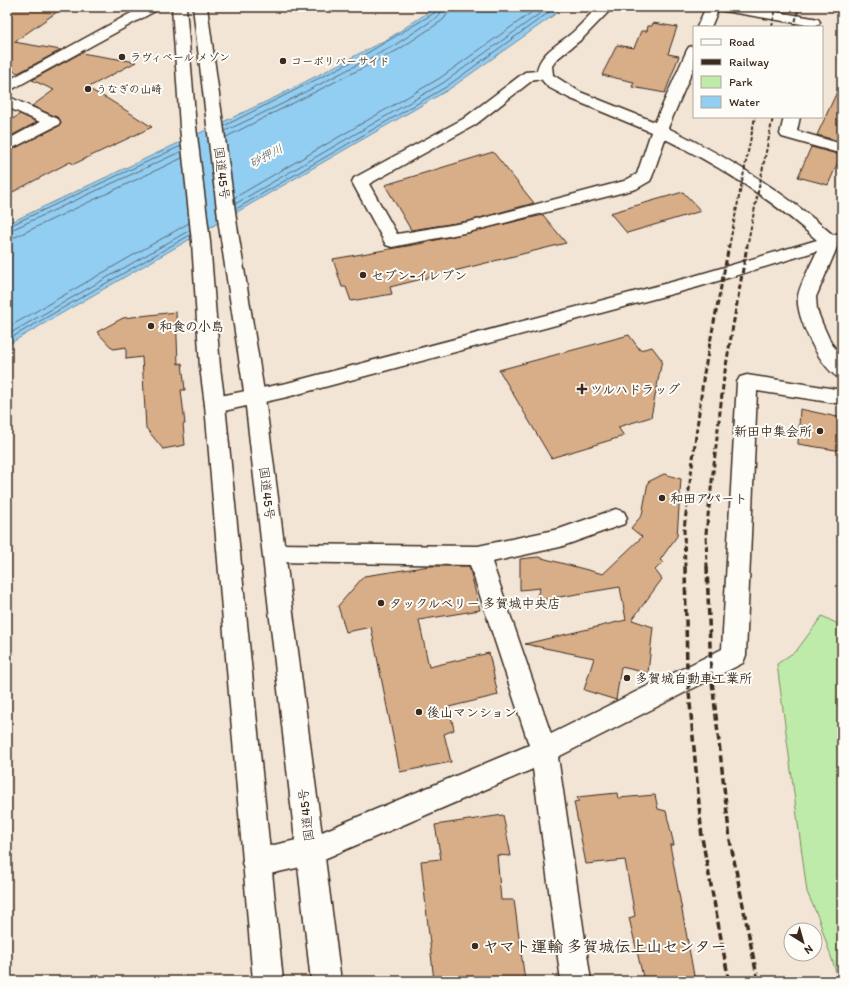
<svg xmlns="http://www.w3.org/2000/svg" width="849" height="988" font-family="Itim,'Klee One',sans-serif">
<rect width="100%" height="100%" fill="#f2e5d6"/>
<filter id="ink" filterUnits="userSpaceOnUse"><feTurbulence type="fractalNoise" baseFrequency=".025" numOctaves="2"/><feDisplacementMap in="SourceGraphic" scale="8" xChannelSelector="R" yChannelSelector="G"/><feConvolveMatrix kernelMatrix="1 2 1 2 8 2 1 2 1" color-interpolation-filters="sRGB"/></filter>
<g filter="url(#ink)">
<path fill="#beeba9" stroke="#7c8a64" d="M822,616L836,623L842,633V981H839L818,917L807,892L777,664L797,650Z"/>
<path fill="#92cdf2" stroke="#6f8c9d" d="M436,7H561L554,15L448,90L7,345V224L278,96L391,37Z"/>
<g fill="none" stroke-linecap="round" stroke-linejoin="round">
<g stroke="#5e6b73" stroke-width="1">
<path d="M224,126L359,58L436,12L438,7"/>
<path d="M225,131L282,104L395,45L439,16L443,7"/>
<path d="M226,137L398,50L443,20L448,13L449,7"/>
<path d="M234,198L440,78L539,7"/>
<path d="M235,204L443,83L549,7"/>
<path d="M236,209L446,87L556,7"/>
<path d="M7,227L181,146"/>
<path d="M7,232L182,151"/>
<path d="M7,238L15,237L182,158"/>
<path d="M7,328L189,223"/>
<path d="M7,335L190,230"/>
<path d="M7,340L190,235"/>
</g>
</g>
<g fill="#d8ae89" stroke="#3b2a1e">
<path d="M7,7H64L14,42L61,50L18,73L7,68Z"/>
<path d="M653,23L677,27L668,54L679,56L665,93L632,87L634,82L602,75L617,45L634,48L641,31H647L648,26H652Z"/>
<path d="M81,53L136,62L87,88L108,99L152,127L74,164L70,162L7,195V152L59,126L61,123L59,118L32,106L54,90L32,80Z"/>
<path d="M842,81V142L817,135Z"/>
<path d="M20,114L37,122L7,138V123Z"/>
<path d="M811,147L841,155L828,185L798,177Z"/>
<path d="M493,152L534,203L469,221L411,230L385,185Z"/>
<path d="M683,192L701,211L627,233L610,213Z"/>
<path d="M543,215L566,243L390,287L392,294L351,301L346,287H342L333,259L419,244Z"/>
<path d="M176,312L178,364L182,363L185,390H181L185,424H183L185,445L163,449L146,428L142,357L126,359V347L113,349L97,332L123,318Z"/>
<path d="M629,335L640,350L652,347L662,360L651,417L618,427L624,436L551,458L499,370Z"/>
<path d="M800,409L842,418V451L798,444Z"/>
<path d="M664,474L681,479L677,536L660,560L663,562L655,570L662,579L632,620L653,627L648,673L621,667L616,700L584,690L594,658L525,644L626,620L620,587L535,601L540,588L520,590V559L538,557L603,574L642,537L631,528L642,515L648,482Z"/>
<path d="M430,566H469L480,610L419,620L429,667L489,653L498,695L449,707L454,730L444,734L451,762L400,772L371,627L346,632L338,606L364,576Z"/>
<path d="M617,793L618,798L655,795L658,809L666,811L674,845H670L695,981H644L629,918L635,916L625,860L586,864L574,802L579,801L577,797Z"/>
<path d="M503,815L511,856L497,855L501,900H514L525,981H434L421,861L441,859L435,825Z"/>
</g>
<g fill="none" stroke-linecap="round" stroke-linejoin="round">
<defs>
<g id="minor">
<path d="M142,7H159L157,10L7,92V81Z"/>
<path d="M598,7H613L583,38L557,59L552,66L553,75L580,92L655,122L687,50L689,47L694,46V67L668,128C728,157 783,191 833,235L842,232V244L838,245L816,297L817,310L822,323L831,343L842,357V379C823,374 795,317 798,297C799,286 812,263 817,251L698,287L287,397L215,413L208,410L205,405L208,400L215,397L287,383L687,278L817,240C771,199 720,166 665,139L652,177L650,181L636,189L469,232L392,247L386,245L352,182L354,178L463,119L525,72L537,71C540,52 561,43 573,32C582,24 589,15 598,7ZM534,79H541L548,87L569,98L651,132L637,174L624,181L469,222L397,234L369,184L475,125Z"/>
<path d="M706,7H746L813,18L818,19L820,22L818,25L813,26L718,10L711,27H697Z"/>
<path d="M7,96L58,119L60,122L58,125L7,151V140L40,122L7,107Z"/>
<path d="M784,117H800L797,131L842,144V154L782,137L780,134Z"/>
<path d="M747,375L842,390V404L757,391L746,655L743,663L558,757L591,981H561L533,769L310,865L256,877L246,873L242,863L246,853L256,849L310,837L529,745L470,565L275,562L267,560L264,553L267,546L275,544L478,546L559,529L616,509L624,512L627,518L624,524L560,547L492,562L551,734L722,649L737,382L740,377Z"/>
</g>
<g id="highway">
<path d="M172,7H186L196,127L210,242L220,367L225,405L283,981H253L205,405L200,367L192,242L180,127Z"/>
<path d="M193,7H207L237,226L265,398L341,981H311L245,398L219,226Z"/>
</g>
</defs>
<use href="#minor" stroke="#3b2a1e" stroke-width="3"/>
<use href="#highway" stroke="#3b2a1e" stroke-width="3"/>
<use href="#minor" fill="#fdfcf7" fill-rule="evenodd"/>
<use href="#highway" fill="#fdfcf7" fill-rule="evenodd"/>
<g stroke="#3b2a1e" stroke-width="2" stroke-dasharray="4 2" stroke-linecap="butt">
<path d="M772,27L776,7"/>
<path d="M794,27L799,7"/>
<path d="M729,247L755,117"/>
<path d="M747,247L773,117"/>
</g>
<g stroke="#3b2a1e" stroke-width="3" stroke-dasharray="5.5 3" stroke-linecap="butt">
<path d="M685,568L684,529L704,373L729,246"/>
<path d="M707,568L706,533L724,377L747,246"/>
</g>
<g stroke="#3b2a1e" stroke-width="3.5" stroke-dasharray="7 3.5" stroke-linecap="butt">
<path d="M685,567L687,669L702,838L729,981"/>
<path d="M707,567L711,672L730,840L758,981"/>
</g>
</g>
</g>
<g fill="#3b2a1e" stroke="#fdfcf7" stroke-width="1.5">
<circle cx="122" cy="57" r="4"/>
<circle cx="283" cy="61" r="4"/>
<circle cx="88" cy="89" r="4"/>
<circle cx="363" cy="275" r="4"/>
<circle cx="151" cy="326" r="4"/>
<path d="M580 383h4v4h4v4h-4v4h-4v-4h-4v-4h4z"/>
<circle cx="820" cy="431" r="4"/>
<circle cx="662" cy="498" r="4"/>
<circle cx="381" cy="603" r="4"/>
<circle cx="627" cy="678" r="4"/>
<circle cx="419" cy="712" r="4"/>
<circle cx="475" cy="946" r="4"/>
</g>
<g text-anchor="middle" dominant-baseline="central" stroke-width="4" stroke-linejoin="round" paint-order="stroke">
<g font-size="11" font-weight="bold" fill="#3b2a1e" stroke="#fdfcf7" text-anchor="start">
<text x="130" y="57">ラヴィベール メゾン</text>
<text x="291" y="61">コーポリバーサイド</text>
<text x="96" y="89">うなぎの山崎</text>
</g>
<g font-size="12" font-style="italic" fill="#555b5e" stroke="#fdfcf7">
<text transform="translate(266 156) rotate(-28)">砂押川</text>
</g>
<g font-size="13" fill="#3b2a1e" stroke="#fdfcf7">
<text transform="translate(222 173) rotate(83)">国道45号</text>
<text transform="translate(267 493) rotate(83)">国道45号</text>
<text transform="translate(306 815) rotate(-97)">国道45号</text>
</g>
<g font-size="13" font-weight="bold" fill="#3b2a1e" stroke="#fdfcf7" text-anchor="start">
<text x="371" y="275">セブン-イレブン</text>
<text x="159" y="326">和食の小島</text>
<text x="590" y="389">ツルハドラッグ</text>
<text x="812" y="431" text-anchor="end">新田中集会所</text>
<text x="670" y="498">和田アパート</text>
<text x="389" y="603">タックルベリー 多賀城中央店</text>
<text x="635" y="678">多賀城自動車工業所</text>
<text x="427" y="712">後山マンション</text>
</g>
<g font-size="16" font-weight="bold" fill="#3b2a1e" stroke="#fdfcf7" text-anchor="start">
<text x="483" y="946">ヤマト運輸 多賀城伝上山センター</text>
</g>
</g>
<rect width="849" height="988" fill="none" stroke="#fdfcf7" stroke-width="24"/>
<rect x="12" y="12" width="825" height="964" fill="none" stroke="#3b2a1e" stroke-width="1.5" filter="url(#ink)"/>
<rect x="693" y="26" width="130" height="92" fill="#fdfcf7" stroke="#afa8a0"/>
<rect x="701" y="39" width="20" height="6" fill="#fdfcf7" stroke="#afa8a0"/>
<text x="729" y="46" font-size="12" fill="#3b2a1e">Road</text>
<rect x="701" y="59" width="20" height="6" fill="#3b2a1e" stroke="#afa8a0"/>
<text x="729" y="66" font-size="12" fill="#3b2a1e">Railway</text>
<rect x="701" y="76" width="20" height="12" fill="#beeba9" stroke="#afa8a0"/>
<text x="729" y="86" font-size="12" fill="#3b2a1e">Park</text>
<rect x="701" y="96" width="20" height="12" fill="#92cdf2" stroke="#afa8a0"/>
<text x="729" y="106" font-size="12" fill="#3b2a1e">Water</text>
<g transform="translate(803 942) rotate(143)"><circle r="19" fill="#fdfcf7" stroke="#afa8a0"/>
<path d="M0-3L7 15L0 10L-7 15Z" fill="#3b2a1e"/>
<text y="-6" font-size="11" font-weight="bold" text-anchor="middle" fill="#3b2a1e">N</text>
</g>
</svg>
